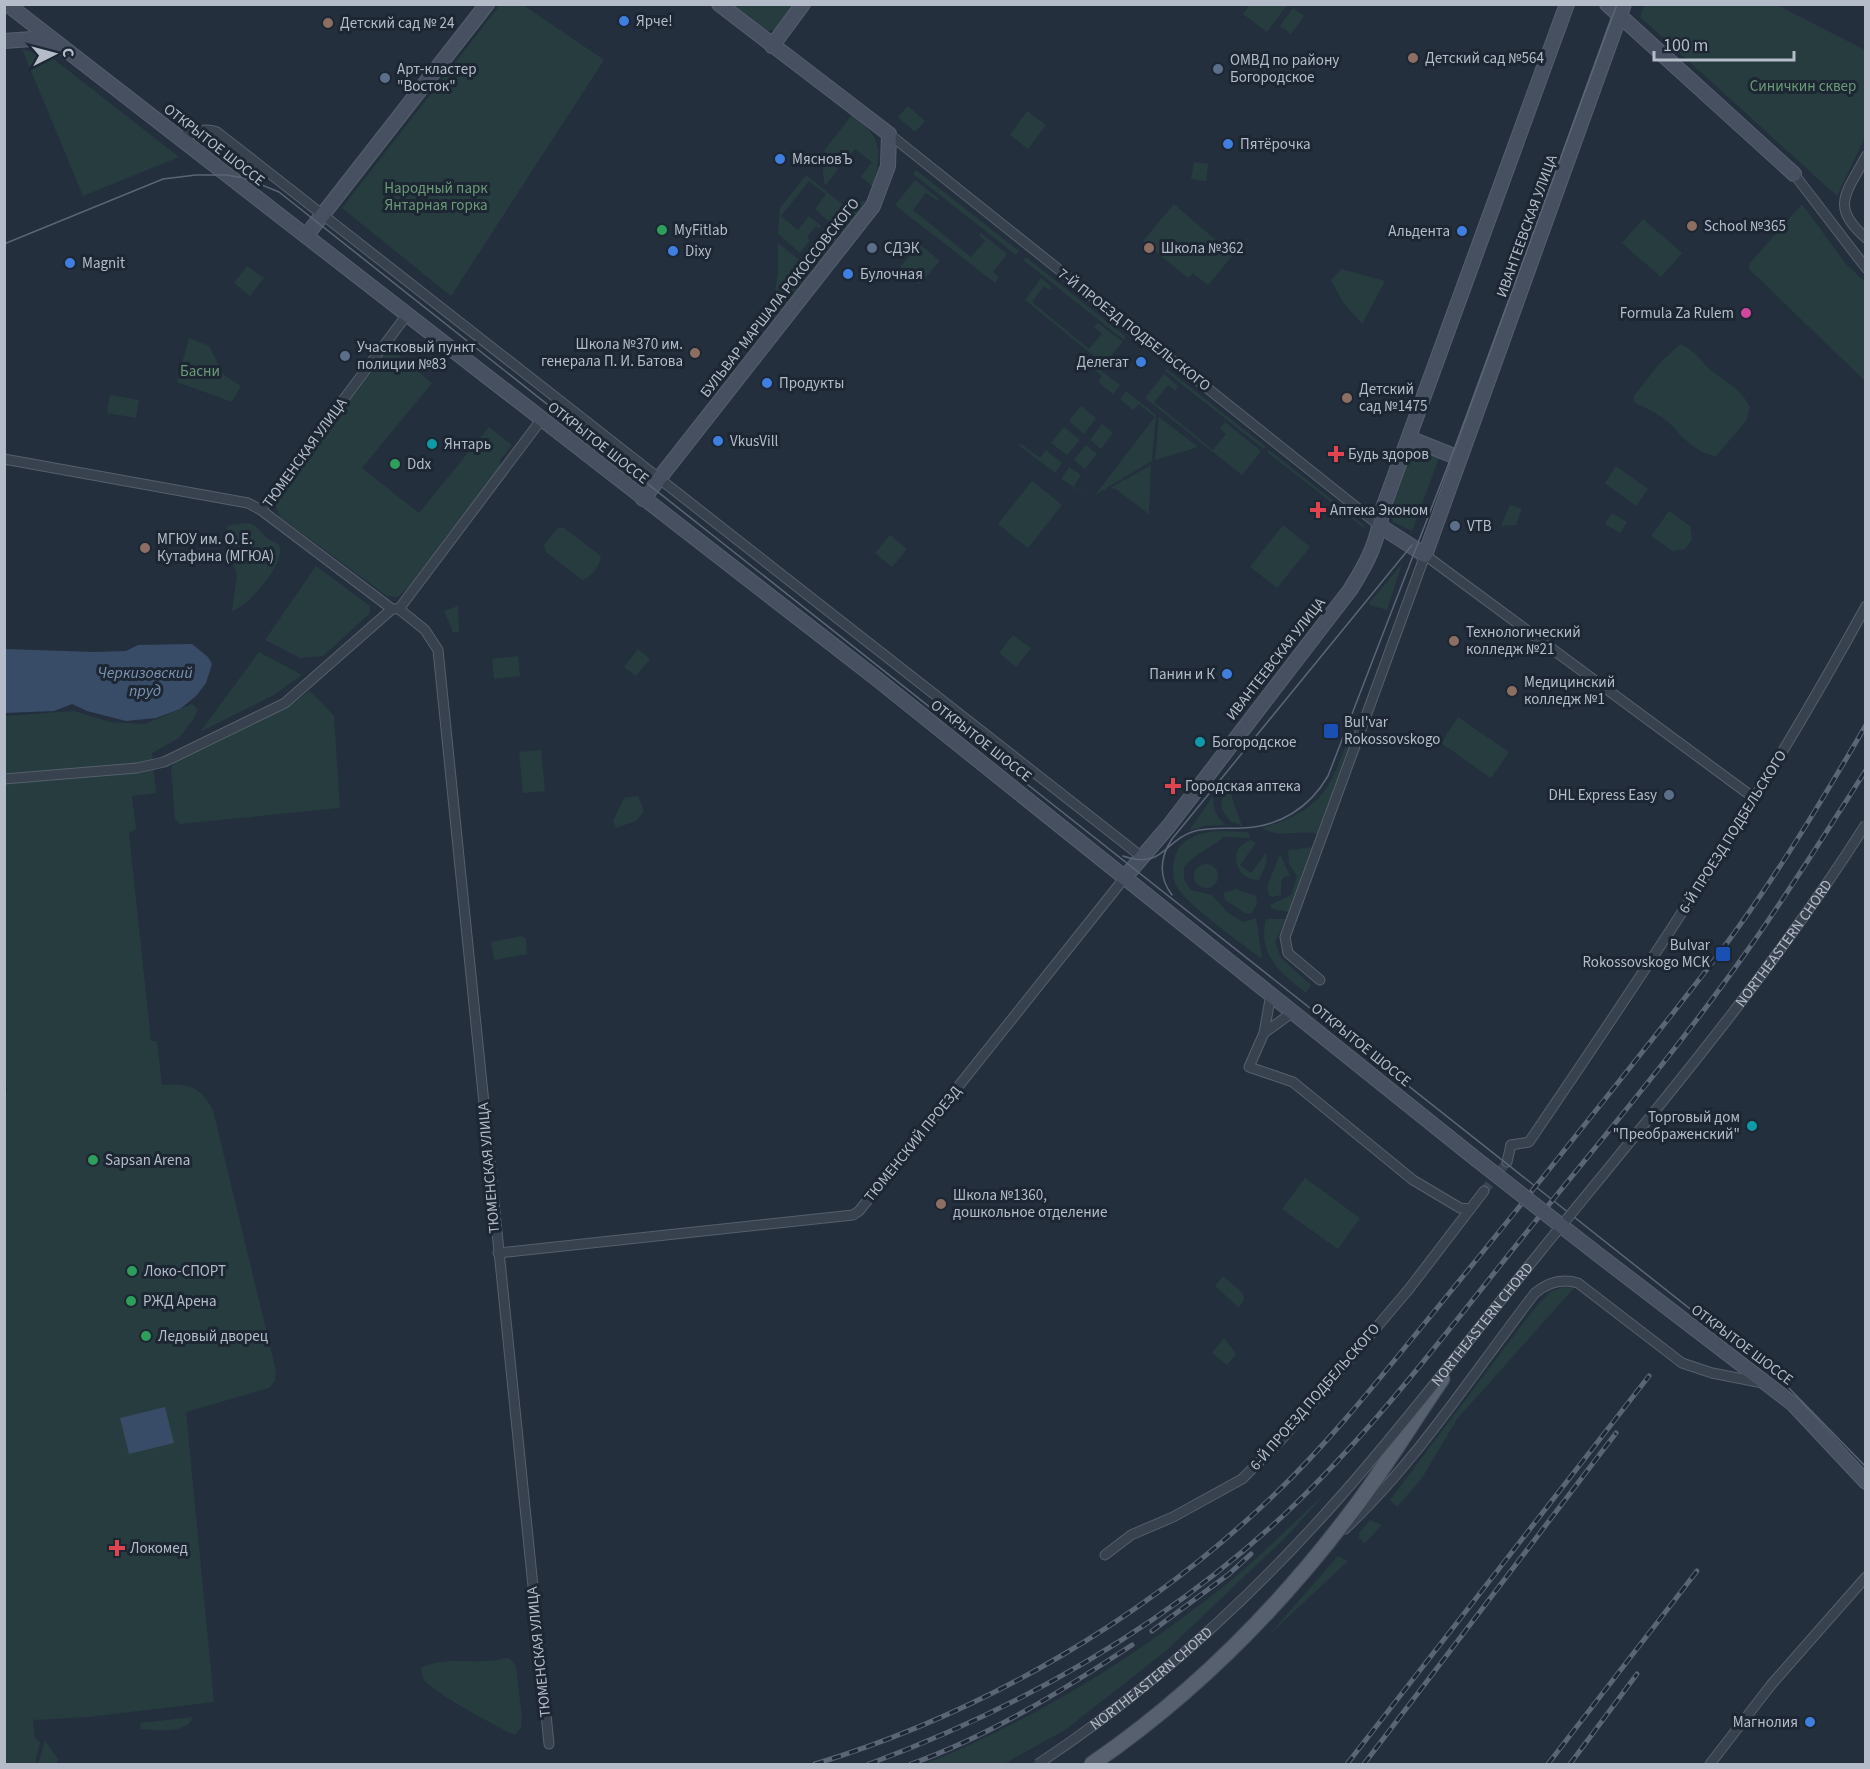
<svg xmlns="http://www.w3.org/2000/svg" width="1870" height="1769" font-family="'Source Sans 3',sans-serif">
<rect width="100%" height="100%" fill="#242f3e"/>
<g fill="#263c3f">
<path d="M1645,4L1777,5L1865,50V137L1837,196L1640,17Z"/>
<path d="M500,5H523L604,60L451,296L342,208Z"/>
<path d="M732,5H794L776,29L764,32Z"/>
<path d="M1250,5V4L1287,5L1267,32L1243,14Z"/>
<path d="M1293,8L1304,16L1291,34L1280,26Z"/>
<path d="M22,49L51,57L179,157L83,196Z"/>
<path d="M908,106L925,121L915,132L898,117Z"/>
<path d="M1027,111L1046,125L1028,149L1010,135Z"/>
<path d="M852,115C883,138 882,151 873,187L861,177L872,162L855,149L841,165L824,151Z"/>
<path d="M822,155L838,169L826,185L824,183Z"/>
<path d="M1194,162L1208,164L1206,181L1191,179Z"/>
<path d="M916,170L1019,251L1016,255L913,174Z"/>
<path d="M806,175L842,204L869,200L843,234L815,209L826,194L809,181L781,216L798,230L809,216L821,226L819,229L816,226L807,237L810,240L800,253L778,234L780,208Z"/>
<path d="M915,180L939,199L938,201L926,193L913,210L971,257L985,241L979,235L981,233L1007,254L993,272L999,277L995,283L895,205Z"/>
<path d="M1174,204L1233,255L1208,285L1193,273L1188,278L1143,241Z"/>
<path d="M1802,204L1846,264L1865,282V381L1749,269L1750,263Z"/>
<path d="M1643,219L1682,253L1661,277L1622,243Z"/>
<path d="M826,229L838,239L817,266L803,256L813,243L817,245Z"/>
<path d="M778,243L813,271L773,323L771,318L778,272Z"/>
<path d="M919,244L940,261L920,284L900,267Z"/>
<path d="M1026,257L1126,337L1124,340L1023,260Z"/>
<path d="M247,266L264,278L250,296L234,283Z"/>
<path d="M1341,269L1385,281L1362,324L1343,302L1331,280Z"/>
<path d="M1041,278L1052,287L1050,290L1044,286L1032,302L1089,349L1102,334L1094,327L1098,323L1123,342L1104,364L1025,300Z"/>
<path d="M189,338L209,346L223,374L241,386L232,402L177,382Z"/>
<path d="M1680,344C1695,350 1701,362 1713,372C1730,385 1739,387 1750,407L1746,421L1716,456C1694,453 1683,436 1667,421C1658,413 1644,408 1634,402V396L1659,364Z"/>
<path d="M390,348L432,383L362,468L419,513L489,427L512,445L500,460V470L455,528L451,530C434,553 420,578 398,597L387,596L280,517L276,507L277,496Z"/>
<path d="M1084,358L1120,385L1113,394L1098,382L1102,376L1082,360Z"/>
<path d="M1167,369L1266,447L1264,449L1165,371Z"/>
<path d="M1164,374L1178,386L1175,390L1168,385L1154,402L1213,450L1226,434L1220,428L1225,422L1261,451L1242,475L1145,398Z"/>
<path d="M1126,391L1156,415L1152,461L1095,495L1155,417L1139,404L1133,410L1120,399Z"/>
<path d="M110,395L139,400L136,418L107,413Z"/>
<path d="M1081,406L1096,418L1084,434L1069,421Z"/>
<path d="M1159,417L1198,447L1155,460Z"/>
<path d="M1102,424L1113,433L1101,449L1090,440Z"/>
<path d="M1064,427L1080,440L1067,455L1051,443Z"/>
<path d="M1021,444L1040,458L1046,450L1062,463L1055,473L1020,446Z"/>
<path d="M1086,445L1097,454L1085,469L1074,460Z"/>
<path d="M1412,448L1439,458L1412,531L1393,522L1390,507Z"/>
<path d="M1269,450L1365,526L1364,528L1267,452Z"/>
<path d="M1151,465L1149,514L1116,489L1110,488Z"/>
<path d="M1616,466L1648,489L1636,506L1605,483Z"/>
<path d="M1069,467L1081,475L1074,486L1090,497L1061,479Z"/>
<path d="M1032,481L1062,505L1028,548L998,524Z"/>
<path d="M1510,505L1522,509L1516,525L1501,526Z"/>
<path d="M1669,511L1690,526L1692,539L1685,549L1673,551L1651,536Z"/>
<path d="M1612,513L1627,522L1620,533L1605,524Z"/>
<path d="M248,523C258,525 260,532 267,538C270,541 276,541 279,545C288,562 246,608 232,611L237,575L232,562L240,552L231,542L226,528L230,525Z"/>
<path d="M1283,525L1310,547L1277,588L1250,567Z"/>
<path d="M558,528H564L601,556C600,566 591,577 582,580L546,552L544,545Z"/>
<path d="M890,535L907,549L892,567L875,553Z"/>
<path d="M1402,564L1387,610L1370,605L1369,603Z"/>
<path d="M316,566L370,606V613L323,656L300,658L265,640Z"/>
<path d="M458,606L459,632H453L444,611Z"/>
<path d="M1013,635L1031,648L1016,667L999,653Z"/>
<path d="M638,649L650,659L636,676L624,667Z"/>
<path d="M259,652L302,675L274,695L200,732Z"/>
<path d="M518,656L520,676L494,679L492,659Z"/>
<path d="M310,691L334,716L340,808L180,824L175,819L171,768L174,763L287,708Z"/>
<path d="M192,704L198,709L193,720L179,738L152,753L156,793L132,796L136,829L129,833L151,1041H157L162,1085C189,1083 200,1086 213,1110L276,1371L275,1381L269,1388L186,1412L214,1702L88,1717L33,1720L35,1738L40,1742L35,1764H5L4,1093L7,1092L4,1063L5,716L74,711L110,722L145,724Z"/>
<path d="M1458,717L1509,752L1491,778L1441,743Z"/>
<path d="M1350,733L1353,734L1317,834C1299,829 1279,839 1262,828C1323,810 1330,789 1350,733Z"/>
<path d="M541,750L545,791L523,793L519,752Z"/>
<path d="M1229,776L1232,798L1242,826L1230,821L1221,808L1223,789Z"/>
<path d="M638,796L644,811L636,821L616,828L613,821L624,798Z"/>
<path d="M1213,796C1213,809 1216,817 1226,825L1204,826L1189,831Z"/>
<path d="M1215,831L1248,832L1251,838L1224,837C1211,848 1194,854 1184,867V880L1191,890L1212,895L1227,912L1243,922L1256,918L1262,959C1243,944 1183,903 1175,883C1172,876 1173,863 1175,856C1181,838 1198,834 1215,831Z"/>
<path d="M1251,840L1256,843L1240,865L1251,873L1266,853L1267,862L1259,880C1236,881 1225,848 1251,840Z"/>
<path d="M1314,847L1289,912L1272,909L1270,905L1291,895L1297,876L1289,864L1288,850Z"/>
<path d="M1280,854L1290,876L1284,877L1281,882V895L1271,897L1268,894V884Z"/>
<circle cx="1206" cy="876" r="12"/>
<path d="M1236,889L1256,896L1257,904L1251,914L1245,913L1225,900L1223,893Z"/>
<path d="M1266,919H1286L1275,942L1281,958L1311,985L1306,993C1281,973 1257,955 1266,919Z"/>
<path d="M522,936L526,939L527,954L494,960L491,942Z"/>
<path d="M1305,1178L1360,1218L1338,1249L1282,1209Z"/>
<path d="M1223,1276L1243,1293L1244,1300L1239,1308L1215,1286Z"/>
<path d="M1563,1287L1574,1288L1457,1419L1422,1478L1397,1507L1390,1500L1534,1309L1550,1292Z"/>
<path d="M1224,1338L1236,1354L1227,1365L1212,1353Z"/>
<path d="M1326,1493L1287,1536L1167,1650L1065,1730L1004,1764H925C1035,1720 1137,1656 1229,1582C1263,1554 1294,1522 1326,1493Z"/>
<path d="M1370,1520L1382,1525L1365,1543L1359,1538V1533Z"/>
<path d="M1338,1556L1348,1561L1269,1635Z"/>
<path d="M505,1658L510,1659L516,1666L522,1719L521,1728L515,1735C497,1727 436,1694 425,1681C422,1677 421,1673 421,1668C447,1654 478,1667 505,1658Z"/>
<path d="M193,1717C186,1735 157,1730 141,1729L140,1723Z"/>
<path d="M45,1741L58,1759L57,1763L38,1764Z"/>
</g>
<g fill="#394c67">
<path d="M192,644L208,657L212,664L206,683L196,696L180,709L156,718L126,721L87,711L72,704L54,711L5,713V649L95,652L126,651L138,645Z"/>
<path d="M165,1407L174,1443L129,1454L120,1418Z"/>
</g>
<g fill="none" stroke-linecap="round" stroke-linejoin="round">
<path stroke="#3a4453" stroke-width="9" stroke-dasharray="9 4.5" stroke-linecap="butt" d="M1484,1191L1507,1162"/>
<defs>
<g id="street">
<path d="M889,134L1380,526"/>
<path d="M176,136C191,138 202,125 217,132L1142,857"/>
<path d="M1866,156C1847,193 1829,206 1866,238"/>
<path d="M1794,174L1866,268"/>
<path d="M4,459L248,503L261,510L392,609H399L425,630L438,650L549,1744"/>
<path d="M261,510L406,316"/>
<path d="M399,609L541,420"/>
<path d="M4,779L137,768L164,762L285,703L392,609"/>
<path d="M1320,980L1288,953L1285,937L1425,555L1754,798"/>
<path d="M1271,994L1264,1033L1249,1067L1293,1082L1413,1180L1460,1208L1470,1209"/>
<path d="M1264,1033L1293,1012"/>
<path d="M1511,1145L1529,1142C1648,967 1765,791 1866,606"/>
<path d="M1507,1162L1511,1145"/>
<path d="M498,1253L853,1215L859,1211L1126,876"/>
<path d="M1345,1529C1419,1459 1473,1373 1535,1293C1548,1282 1562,1278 1578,1283L1682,1363L1712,1373L1763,1383"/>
<path d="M1105,1555L1131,1535L1173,1517L1242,1479L1281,1440L1409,1289L1484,1191"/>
<path d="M1710,1764L1771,1685L1866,1577"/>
</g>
<g id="secondary">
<path d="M7,4L877,679L1476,1159"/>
<path d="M1607,4L1794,174"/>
<path d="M4,41L32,39L52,44"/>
<path d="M772,46L803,4"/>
<path d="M306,236L487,4"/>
<path d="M1409,438L1459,458"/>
<path d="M643,499L873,206L888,166L889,134L719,4"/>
<path d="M1380,526L1425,555L1624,4"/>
<path d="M1126,876L1168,827L1350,590C1369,560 1377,543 1383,508L1567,4"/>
<path d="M1591,1249L1793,1404L1866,1482"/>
</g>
<path id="primary" d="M1092,1764C1194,1694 1281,1606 1355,1507C1386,1466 1413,1421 1442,1379"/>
</defs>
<use href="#street" stroke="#565f6c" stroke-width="11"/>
<use href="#secondary" stroke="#565f6c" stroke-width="16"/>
<use href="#primary" stroke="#414a57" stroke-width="17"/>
<use href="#street" stroke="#38414e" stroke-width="9"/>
<use href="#secondary" stroke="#465061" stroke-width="14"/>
<use href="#primary" stroke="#56606e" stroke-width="15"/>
<g stroke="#5a6575" stroke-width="1.5">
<path d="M4,244L163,179L196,175H226L245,178L279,192L1785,1384L1866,1467"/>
<path d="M1123,856C1163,870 1164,841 1192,832C1207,827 1226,829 1242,828C1280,827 1310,807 1328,776L1452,455L1617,4"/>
<path d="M1172,895C1158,877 1160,857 1172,839L1412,545"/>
</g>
<defs>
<g id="rail">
<path d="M1152,1631L1229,1574L1251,1554"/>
<path d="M815,1764C986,1712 1146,1618 1275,1494C1324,1447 1368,1393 1411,1340C1460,1280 1510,1219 1559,1157C1612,1090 1666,1023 1718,955C1773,882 1820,804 1866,725"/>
<path d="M869,1764C1023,1707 1165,1626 1286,1513C1378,1426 1454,1322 1534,1223C1606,1134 1681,1045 1747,951C1789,892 1827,831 1866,770"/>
<path d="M911,1764C989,1736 1062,1691 1132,1645"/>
<path d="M1347,1764L1649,1376"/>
<path d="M1364,1764L1616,1433"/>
<path d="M1548,1764L1697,1571"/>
<path d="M1570,1764L1637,1674"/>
</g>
</defs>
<use href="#rail" stroke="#5a6575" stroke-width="5"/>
<use href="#rail" stroke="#1d2633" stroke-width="3" stroke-dasharray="9" stroke-linecap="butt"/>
<defs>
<g id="street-bridge">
<path id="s1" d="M1038,1764C1150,1690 1251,1598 1340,1497C1410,1418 1473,1334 1540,1252C1653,1113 1769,977 1866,824"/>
</g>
<path id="secondary-bridge" d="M1476,1159L1591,1249"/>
</defs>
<use href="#street-bridge" stroke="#565f6c" stroke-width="11" stroke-linecap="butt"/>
<use href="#secondary-bridge" stroke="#565f6c" stroke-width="16" stroke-linecap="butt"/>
<use href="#street-bridge" stroke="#38414e" stroke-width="9"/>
<use href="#secondary-bridge" stroke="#465061" stroke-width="14"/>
</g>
<g fill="#3f7fe0" stroke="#1d2633" stroke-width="2">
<circle cx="624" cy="21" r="6"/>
<circle cx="1228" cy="144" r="6"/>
<circle cx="780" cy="159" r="6"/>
<circle cx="1462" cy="231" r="6"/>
<circle cx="673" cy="251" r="6"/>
<circle cx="70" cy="263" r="6"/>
<circle cx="848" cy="274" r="6"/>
<circle cx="1141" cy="362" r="6"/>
<circle cx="767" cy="383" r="6"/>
<circle cx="718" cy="441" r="6"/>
<circle cx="1227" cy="674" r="6"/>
<circle cx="1810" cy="1722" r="6"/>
</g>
<g fill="#8d6e63" stroke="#1d2633" stroke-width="2">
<circle cx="328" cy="23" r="6"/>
<circle cx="1413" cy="58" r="6"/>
<circle cx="1692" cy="226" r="6"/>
<circle cx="1149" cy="248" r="6"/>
<circle cx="695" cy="353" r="6"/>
<circle cx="1347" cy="398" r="6"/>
<circle cx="145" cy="548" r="6"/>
<circle cx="1454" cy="641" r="6"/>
<circle cx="1512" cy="691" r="6"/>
<circle cx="941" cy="1204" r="6"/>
</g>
<g fill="#5c6f8a" stroke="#1d2633" stroke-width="2">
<circle cx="1218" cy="69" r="6"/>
<circle cx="385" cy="78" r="6"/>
<circle cx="872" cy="248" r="6"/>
<circle cx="345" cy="356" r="6"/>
<circle cx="1455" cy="526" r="6"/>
<circle cx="1669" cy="795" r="6"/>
</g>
<g fill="#2e9e5b" stroke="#1d2633" stroke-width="2">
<circle cx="662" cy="230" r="6"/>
<circle cx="395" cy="464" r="6"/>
<circle cx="93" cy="1160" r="6"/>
<circle cx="132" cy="1271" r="6"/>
<circle cx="131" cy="1301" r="6"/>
<circle cx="146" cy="1336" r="6"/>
</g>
<circle fill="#d1479c" stroke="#1d2633" stroke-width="2" cx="1746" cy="313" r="6"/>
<g fill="#0f9aa8" stroke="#1d2633" stroke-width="2">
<circle cx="432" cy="444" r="6"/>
<circle cx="1200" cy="742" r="6"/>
<circle cx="1752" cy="1126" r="6"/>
</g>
<g fill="#e0444e" stroke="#1d2633" stroke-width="2">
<path d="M1333 445h6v6h6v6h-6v6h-6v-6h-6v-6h6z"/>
<path d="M1315 501h6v6h6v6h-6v6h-6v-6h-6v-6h6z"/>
<path d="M1170 777h6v6h6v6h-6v6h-6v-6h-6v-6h6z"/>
<path d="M114 1539h6v6h6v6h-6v6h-6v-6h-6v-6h6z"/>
</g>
<g fill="#1a4fb4" stroke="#1d2633" stroke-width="2">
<rect x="1323" y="723" width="16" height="16" rx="3"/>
<rect x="1715" y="946" width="16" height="16" rx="3"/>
</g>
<g text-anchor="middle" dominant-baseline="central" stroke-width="6" stroke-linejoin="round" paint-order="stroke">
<g font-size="15" fill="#b4bcc9" stroke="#1d2633" text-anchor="start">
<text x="636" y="21">Ярче!</text>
<text x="340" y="23">Детский сад № 24</text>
<text x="1425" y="58">Детский сад №564</text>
<text x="1230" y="60">ОМВД по району<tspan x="1230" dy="17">Богородское</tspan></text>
<text x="397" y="69">Арт-кластер<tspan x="397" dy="17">"Восток"</tspan></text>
<text x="1240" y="144">Пятёрочка</text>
<text x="792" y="159">МясновЪ</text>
<text x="1704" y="226">School №365</text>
<text x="674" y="230">MyFitlab</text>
<text x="1450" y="231" text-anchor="end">Альдента</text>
<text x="884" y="248">СДЭК</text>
<text x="1161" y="248">Школа №362</text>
<text x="685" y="251">Dixy</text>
<text x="82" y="263">Magnit</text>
<text x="860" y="274">Булочная</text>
<text x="1734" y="313" text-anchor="end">Formula Za Rulem</text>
<text x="683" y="344" text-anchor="end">Школа №370 им.<tspan x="683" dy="17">генерала П. И. Батова</tspan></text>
<text x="357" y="347">Участковый пункт<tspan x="357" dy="17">полиции №83</tspan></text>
<text x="1129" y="362" text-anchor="end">Делегат</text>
<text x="779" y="383">Продукты</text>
<text x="1359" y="389">Детский<tspan x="1359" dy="17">сад №1475</tspan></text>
<text x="730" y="441">VkusVill</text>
<text x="444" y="444">Янтарь</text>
<text x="1348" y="454">Будь здоров</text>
<text x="407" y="464">Ddx</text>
<text x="1330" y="510">Аптека Эконом</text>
<text x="1467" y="526">VTB</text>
<text x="157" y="539">МГЮУ им. О. Е.<tspan x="157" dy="17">Кутафина (МГЮА)</tspan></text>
<text x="1466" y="632">Технологический<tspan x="1466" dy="17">колледж №21</tspan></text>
<text x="1215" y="674" text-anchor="end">Панин и К</text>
<text x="1524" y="682">Медицинский<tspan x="1524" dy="17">колледж №1</tspan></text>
<text x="1344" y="722">Bul'var<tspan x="1344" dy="17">Rokossovskogo</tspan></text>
<text x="1212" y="742">Богородское</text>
<text x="1185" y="786">Городская аптека</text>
<text x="1657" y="795" text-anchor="end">DHL Express Easy</text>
<text x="1710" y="945" text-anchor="end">Bulvar<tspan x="1710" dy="17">Rokossovskogo MCK</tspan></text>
<text x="1740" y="1117" text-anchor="end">Торговый дом<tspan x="1740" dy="17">"Преображенский"</tspan></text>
<text x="105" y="1160">Sapsan Arena</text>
<text x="953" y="1195">Школа №1360,<tspan x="953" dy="17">дошкольное отделение</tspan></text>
<text x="144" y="1271">Локо-СПОРТ</text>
<text x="143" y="1301">РЖД Арена</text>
<text x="158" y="1336">Ледовый дворец</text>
<text x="130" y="1548">Локомед</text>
<text x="1798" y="1722" text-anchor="end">Магнолия</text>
</g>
<g font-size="15" fill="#6b9a76" stroke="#1d2633">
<text x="1803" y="86">Синичкин сквер</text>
<text x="436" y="188">Народный парк<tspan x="436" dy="17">Янтарная горка</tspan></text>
<text x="200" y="371">Басни</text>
</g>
<g font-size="15" fill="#b4bcc9" stroke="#1d2633">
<text transform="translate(214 145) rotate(38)">ОТКРЫТОЕ ШОССЕ</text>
<text transform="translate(1527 226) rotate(-70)">ИВАНТЕЕВСКАЯ УЛИЦА</text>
<text transform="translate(780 298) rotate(-52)">БУЛЬВАР МАРШАЛА РОКОССОВСКОГО</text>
<text transform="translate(1134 330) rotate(38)">7-Й ПРОЕЗД ПОДБЕЛЬСКОГО</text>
<text transform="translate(598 443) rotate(38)">ОТКРЫТОЕ ШОССЕ</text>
<text transform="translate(305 453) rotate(-54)">ТЮМЕНСКАЯ УЛИЦА</text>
<text transform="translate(1276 659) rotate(-52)">ИВАНТЕЕВСКАЯ УЛИЦА</text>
<text transform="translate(981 741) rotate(38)">ОТКРЫТОЕ ШОССЕ</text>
<text transform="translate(1733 832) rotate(-58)">6-Й ПРОЕЗД ПОДБЕЛЬСКОГО</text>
<text stroke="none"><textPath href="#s1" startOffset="1114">NORTHEASTERN CHORD</textPath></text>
<text transform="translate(1361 1045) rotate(39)">ОТКРЫТОЕ ШОССЕ</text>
<text transform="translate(913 1144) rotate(-51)">ТЮМЕНСКИЙ ПРОЕЗД</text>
<text transform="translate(489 1168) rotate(-95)">ТЮМЕНСКАЯ УЛИЦА</text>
<text stroke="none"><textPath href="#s1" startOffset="628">NORTHEASTERN CHORD</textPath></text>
<text transform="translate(1742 1345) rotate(37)">ОТКРЫТОЕ ШОССЕ</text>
<text transform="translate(1315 1397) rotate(-49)">6-Й ПРОЕЗД ПОДБЕЛЬСКОГО</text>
<text transform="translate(539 1652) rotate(-96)">ТЮМЕНСКАЯ УЛИЦА</text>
<text stroke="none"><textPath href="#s1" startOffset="142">NORTHEASTERN CHORD</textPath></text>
</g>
<g font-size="16" font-style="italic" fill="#7c92b1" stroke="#1d2633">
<text x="145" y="673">Черкизовский<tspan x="145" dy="18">пруд</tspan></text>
</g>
</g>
<rect width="1870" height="1769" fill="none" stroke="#b4bcc9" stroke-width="12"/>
<g transform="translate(54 54) rotate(84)" stroke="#1d2633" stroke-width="4.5" paint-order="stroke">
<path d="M0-4.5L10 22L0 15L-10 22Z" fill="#b4bcc9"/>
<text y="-9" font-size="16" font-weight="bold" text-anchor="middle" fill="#b4bcc9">С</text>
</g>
<path d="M1654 51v9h140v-9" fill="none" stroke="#b4bcc9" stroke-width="3"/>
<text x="1663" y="51" font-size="18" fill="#b4bcc9" stroke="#1d2633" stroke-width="4.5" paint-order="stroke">100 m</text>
</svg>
